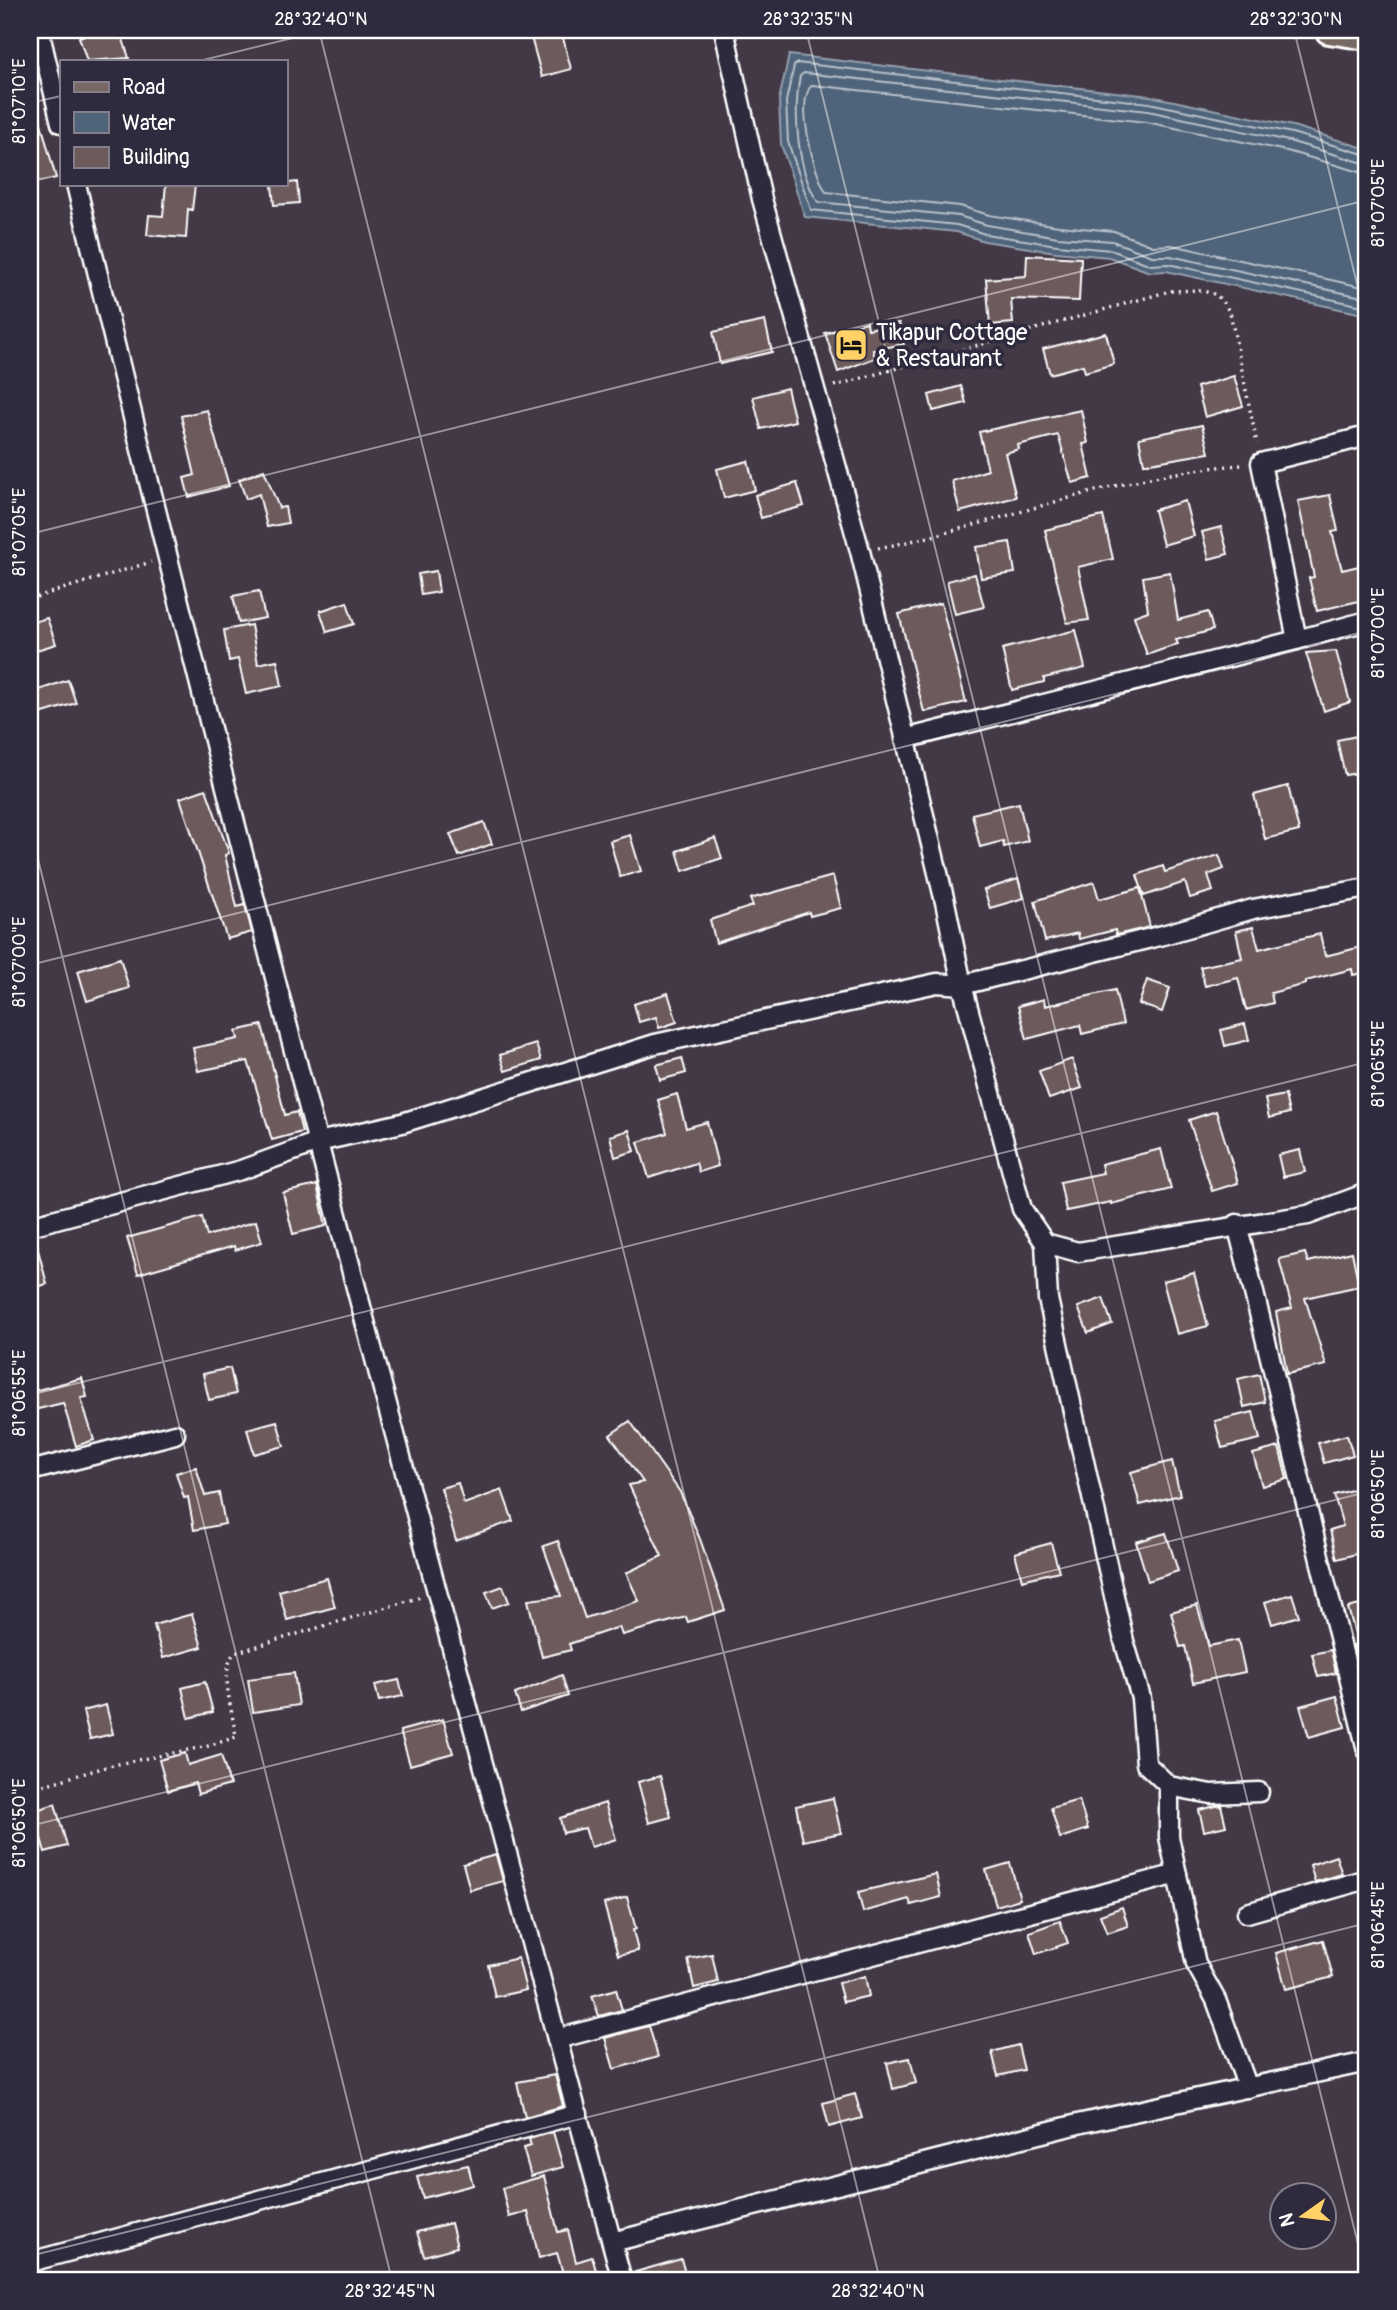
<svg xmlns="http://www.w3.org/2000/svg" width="1397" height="2310" font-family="Pangolin,sans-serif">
<rect width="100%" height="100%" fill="#423846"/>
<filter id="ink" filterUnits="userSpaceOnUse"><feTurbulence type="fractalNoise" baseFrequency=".0143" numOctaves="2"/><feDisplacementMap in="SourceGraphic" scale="14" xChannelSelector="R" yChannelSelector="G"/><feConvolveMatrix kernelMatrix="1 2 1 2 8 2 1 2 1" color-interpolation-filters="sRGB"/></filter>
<g filter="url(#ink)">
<path fill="#4f637a" stroke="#95a1af" stroke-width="2" d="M789,55L1150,96L1293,126L1367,149V315L1166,271L1150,272L1109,257L1056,252L984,241L957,232L805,217L781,144L779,100Z"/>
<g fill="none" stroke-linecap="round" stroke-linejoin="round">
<g stroke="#b9c1ca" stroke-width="2">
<path d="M1367,155L1292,133L1149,103L797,63L794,66L786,101L788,142L811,210L957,225L985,234L1057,245L1111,250L1151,265L1168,264L1367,307"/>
<path d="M1367,164L1289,141L1148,111L804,73L800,76C793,112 797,171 818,202L959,216L987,225L1058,237L1112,241L1152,256H1170L1367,298"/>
<path d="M1367,174L1287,151L1146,122L812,85C795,101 814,174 826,192L960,206L989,215L1059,226L1114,231L1153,246L1172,245L1367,288"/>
</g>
</g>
<g fill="#6d5a5b" stroke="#fff" stroke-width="2">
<path d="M100,30H120L129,58L87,61L79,37Z"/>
<path d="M529,30H561L571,69L542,77Z"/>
<path d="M30,98H34L56,178L34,183L30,166Z"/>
<path d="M297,182L299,203L274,205L272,185Z"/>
<path d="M166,184L195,185L192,210L188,209L186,238L147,235L149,215L163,216Z"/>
<path d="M1027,255L1081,258L1079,301L1011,299L1013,323L990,325L986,279L1026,276Z"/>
<path d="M765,321L772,352L720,364L713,332Z"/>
<path d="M867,322L868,329L899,323L904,344L873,350L875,358L838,372L825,333Z"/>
<path d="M1106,333L1114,364L1085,372L1083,365L1050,374L1043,349Z"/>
<path d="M1234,376L1243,406L1205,417L1197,387Z"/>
<path d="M961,386L966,403L933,411L929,395Z"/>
<path d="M787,388L795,421L761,429L753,397Z"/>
<path d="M207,410L229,486L189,497L184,478L195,475L181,416Z"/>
<path d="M1081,410L1088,443L1083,444L1091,478L1072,483L1058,435L1018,445L1019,449L1005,453L1016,497L960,512L952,481L988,470L979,432Z"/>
<path d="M1202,425L1209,453L1144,464L1139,438Z"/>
<path d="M748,461L755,490L724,498L717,469Z"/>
<path d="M264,470L279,508L285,507L288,523L267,527L259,494L246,499L239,479Z"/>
<path d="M797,483L804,506L761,518L755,495Z"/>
<path d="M1330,495L1338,531L1332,532L1342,570L1367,564V599L1317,611L1309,578L1314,577L1298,501Z"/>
<path d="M1185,501L1194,536L1163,545L1154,510Z"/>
<path d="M1103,516L1113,559L1078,567L1089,620L1067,623L1045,530Z"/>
<path d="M1221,527L1228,554L1209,559L1202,532Z"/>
<path d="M1010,542L1015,573L981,578L976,547Z"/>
<path d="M436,571L439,592L421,595L418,574Z"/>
<path d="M1170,572L1178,620L1208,612L1213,630L1176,640L1178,644L1147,655L1134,616L1148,611L1143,577Z"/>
<path d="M975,574L984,607L955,614L947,581Z"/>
<path d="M259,591L265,618L239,623L233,596Z"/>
<path d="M347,602L354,624L327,632L320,611Z"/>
<path d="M941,603L966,702L924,712L899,614Z"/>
<path d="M47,618L56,644L30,652V623Z"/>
<path d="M251,625L258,664L277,660L282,686L246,694L238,659L229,661L224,630Z"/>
<path d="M1076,630L1085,668L1044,678V682L1012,690L1002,649Z"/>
<path d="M1336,651L1350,702L1324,711L1306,653Z"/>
<path d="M68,680L76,703L40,714L33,692Z"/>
<path d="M1357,736L1364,772L1345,775L1337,740Z"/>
<path d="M1288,786L1299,831L1265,839L1254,795Z"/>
<path d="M206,789L229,853L225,855L237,907L245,905L252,932L227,939L180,798Z"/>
<path d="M1019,803L1028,841L1004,847L1003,841L980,847L972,814Z"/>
<path d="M484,822L492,844L459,856L450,834Z"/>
<path d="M630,835L641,871L620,877L610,841Z"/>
<path d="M715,838L722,858L683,871L677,851Z"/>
<path d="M1219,855L1224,869L1208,875L1213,891L1190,898L1185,882L1144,896L1137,875L1163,866L1165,872Z"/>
<path d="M833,876L841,908L810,916L809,912L716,943L710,920L753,906L750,899Z"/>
<path d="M1018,879L1024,898L990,908L984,890Z"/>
<path d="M1094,882L1099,899L1140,888L1150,927L1116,935L1115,930L1079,939L1078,933L1045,941L1035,901Z"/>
<path d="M1253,927L1259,949L1320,934L1325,956L1365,946L1367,972L1353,975L1352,969L1306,981V984L1271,993L1273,1003L1246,1010L1238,978L1205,986L1200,967L1242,958L1236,931Z"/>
<path d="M120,958L129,988L87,1001L78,971Z"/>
<path d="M1147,980L1170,988L1162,1012L1139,1004Z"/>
<path d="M1115,990L1123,1024L1082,1034L1080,1025L1027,1039L1018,1006L1044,999L1045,1006Z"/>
<path d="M668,993L677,1022L659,1028L656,1017L639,1022L634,1004Z"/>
<path d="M1245,1024L1249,1040L1225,1046L1221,1030Z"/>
<path d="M262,1025L285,1115L297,1112L302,1132L272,1140L248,1061L198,1071L193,1048L238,1039L236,1031Z"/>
<path d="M536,1044L541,1060L505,1071L500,1055Z"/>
<path d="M682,1058L686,1073L660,1080L656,1065Z"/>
<path d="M1072,1059L1082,1088L1049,1099L1039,1071Z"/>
<path d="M677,1094L686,1128L707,1122L718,1166L699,1172L696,1163L649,1178L638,1142L667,1133L658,1100Z"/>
<path d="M1285,1095L1289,1113L1269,1118L1265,1099Z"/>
<path d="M1216,1111L1238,1183L1212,1191L1189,1120Z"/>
<path d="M629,1130L635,1151L615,1157L610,1136Z"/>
<path d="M1161,1149L1171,1189L1111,1204V1202L1066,1211L1060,1182L1103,1173L1101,1164Z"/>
<path d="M1300,1150L1305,1172L1283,1177L1278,1155Z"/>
<path d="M317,1185L326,1226L293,1234L283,1193Z"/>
<path d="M202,1217L207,1236L256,1221L262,1242L235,1250L234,1246L138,1274L127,1238Z"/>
<path d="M35,1238L47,1284L30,1289V1239Z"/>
<path d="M1352,1252L1359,1286L1305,1298L1326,1365L1287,1374L1276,1312L1292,1308L1279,1259L1305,1253L1308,1262Z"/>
<path d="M1194,1273L1208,1326L1177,1334L1163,1281Z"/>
<path d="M1103,1298L1112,1324L1088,1333L1078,1307Z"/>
<path d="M230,1368L236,1394L209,1400L203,1374Z"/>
<path d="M1259,1374L1265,1402L1244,1407L1238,1379Z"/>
<path d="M82,1378L87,1397L81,1398L94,1440L76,1446L63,1403L34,1410L30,1392Z"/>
<path d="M1253,1412L1260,1439L1222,1448L1215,1421Z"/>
<path d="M277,1421L284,1446L254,1454L247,1429Z"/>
<path d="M630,1421L680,1492L700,1539L725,1610L688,1622L686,1617L622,1635L619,1627L569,1644L571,1650L542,1657L528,1600L561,1596L543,1546L558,1541L585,1618L639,1601L626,1573L662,1556L629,1485L643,1482L610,1435Z"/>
<path d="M1347,1435L1353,1455L1324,1463L1318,1443Z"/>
<path d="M1279,1447L1287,1479L1262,1486L1253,1454Z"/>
<path d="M1172,1461L1180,1495L1140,1505L1131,1472Z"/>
<path d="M196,1467L205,1496L219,1493L225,1524L194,1530L188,1497L184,1498L176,1473Z"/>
<path d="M458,1483L464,1504L502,1490L513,1521L456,1541L441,1488Z"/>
<path d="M1355,1489L1364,1521H1367V1551L1337,1559L1330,1530L1343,1526L1334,1495Z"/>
<path d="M1166,1533L1178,1571L1148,1581L1136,1542Z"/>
<path d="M1051,1543L1059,1571L1022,1580L1015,1553Z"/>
<path d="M327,1578L335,1607L287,1620L279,1591Z"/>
<path d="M503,1586L509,1602L492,1608L486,1592Z"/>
<path d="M1292,1594L1299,1616L1272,1624L1265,1602Z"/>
<path d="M1367,1603V1666L1358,1668L1353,1645L1358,1644L1348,1608Z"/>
<path d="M1197,1605L1209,1646L1238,1640L1245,1672L1193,1683L1185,1646L1180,1647L1171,1612Z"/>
<path d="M192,1614L202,1647L163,1658L154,1625Z"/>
<path d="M1331,1650L1336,1673L1318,1677L1312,1654Z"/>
<path d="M294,1673L299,1705L253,1712L248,1679Z"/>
<path d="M562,1675L568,1696L521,1712L515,1694Z"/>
<path d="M399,1680L403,1696L379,1701L375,1685Z"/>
<path d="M205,1682L213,1712L189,1718L182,1688Z"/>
<path d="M1337,1696L1345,1727L1309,1737L1300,1706Z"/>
<path d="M106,1705L113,1734L90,1739L83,1711Z"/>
<path d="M443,1719L453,1753L410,1765L400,1731Z"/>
<path d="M185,1753L188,1765L221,1755L230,1785L198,1794L195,1783L168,1791L159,1760Z"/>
<path d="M660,1776L671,1817L649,1823L638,1782Z"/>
<path d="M833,1798L841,1833L803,1841L796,1806Z"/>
<path d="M1079,1800L1088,1829L1060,1838L1051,1808Z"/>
<path d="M605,1803L616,1839L591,1847L585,1828L563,1833L560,1818Z"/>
<path d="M55,1804L67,1846L45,1852L33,1811Z"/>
<path d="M1221,1805L1226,1826L1204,1831L1199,1810Z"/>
<path d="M496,1855L503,1881L470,1890L463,1864Z"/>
<path d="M1336,1856L1342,1874L1315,1882L1310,1865Z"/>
<path d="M1010,1863L1020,1899L996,1906L986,1870Z"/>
<path d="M936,1874L941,1897L911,1905L909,1899L863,1912L858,1892Z"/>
<path d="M627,1897L636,1929L633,1930L638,1951L618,1955L604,1904Z"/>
<path d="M1122,1907L1128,1926L1107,1933L1100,1915Z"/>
<path d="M1060,1921L1068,1943L1036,1954L1029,1932Z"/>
<path d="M1323,1940L1333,1977L1286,1989L1276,1953Z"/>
<path d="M712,1954L718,1982L694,1988L688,1959Z"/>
<path d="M518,1958L526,1990L495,1997L488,1965Z"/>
<path d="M865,1976L869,1996L843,2002L838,1983Z"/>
<path d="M616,1989L622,2010L599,2016L592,1996Z"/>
<path d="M649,2026L658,2057L614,2069L605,2038Z"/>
<path d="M1018,2045L1024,2070L998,2076L992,2052Z"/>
<path d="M910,2058L916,2083L893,2089L887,2063Z"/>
<path d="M555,2075L563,2106L525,2117L517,2082Z"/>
<path d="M855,2094L862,2118L829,2127L823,2103Z"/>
<path d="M553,2132L563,2167L531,2176L523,2148L531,2146L529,2139Z"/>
<path d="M468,2165L473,2185L423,2198L417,2177Z"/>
<path d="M544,2176L558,2232L568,2230L576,2262L592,2257L599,2280H565L557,2253L539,2258L528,2212L509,2217L502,2188Z"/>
<path d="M451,2223L457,2247L424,2256L417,2232Z"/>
<path d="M681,2259L687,2280H633L632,2273Z"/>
</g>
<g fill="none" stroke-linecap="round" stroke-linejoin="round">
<defs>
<g id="street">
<path d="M39,30L61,123"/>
<path d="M724,30L762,199L860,551L945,902L962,985L1163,935L1253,909L1367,888"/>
<path d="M76,184C245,886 434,1583 622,2280"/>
<path d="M1297,640L1367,621"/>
<path d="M905,739L1297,640L1261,463L1367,436"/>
<path d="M1237,1224L1367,1750"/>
<path d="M30,1226L241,1170L318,1142L402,1123L655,1044L937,983L962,985L1022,1209L1045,1243L1078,1252L1308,1215L1367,1193"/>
<path d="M1045,1243L1048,1299L1124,1641L1141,1698L1146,1764L1169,1786L1211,1794L1259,1792"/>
<path d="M30,1471L175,1434"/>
<path d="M1169,1786V1837L1196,1964L1216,2000L1248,2088"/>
<path d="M1247,1913L1367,1879"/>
<path d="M557,2039L1177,1874"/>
<path d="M612,2242L1082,2123L1367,2062"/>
<path d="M30,2262L578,2114"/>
</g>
<path id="primary" d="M1329,30L1367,36"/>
</defs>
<use href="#street" stroke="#fff" stroke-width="23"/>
<use href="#primary" stroke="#fff" stroke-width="32"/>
<g stroke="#fff" stroke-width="3.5" stroke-dasharray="2 5" stroke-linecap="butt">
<path d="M834,386L1170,291L1200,290L1217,295L1230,312L1257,444"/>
<path d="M878,548C1000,525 1117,473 1242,465"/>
<path d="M30,599L151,562"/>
<path d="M30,1789L113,1765L208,1746L236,1737C233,1712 219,1674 234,1653L421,1597"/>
</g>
<use href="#street" stroke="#2f2a3d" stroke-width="18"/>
<use href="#primary" stroke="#776864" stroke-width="26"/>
</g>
</g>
<path fill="none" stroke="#fff" stroke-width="2" stroke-opacity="0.45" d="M319,30L880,2280M806,30L1367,2280M1294,30L1367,324M199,61L325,30M30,103L61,96M30,534L1367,200M30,827L392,2280M30,965L1367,631M30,1395L1367,1062M30,1826L1367,1492M30,2256L1367,1923"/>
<defs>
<symbol id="hotel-square" viewBox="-11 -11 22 22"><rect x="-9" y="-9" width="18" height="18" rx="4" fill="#ffd166" stroke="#2f2a3d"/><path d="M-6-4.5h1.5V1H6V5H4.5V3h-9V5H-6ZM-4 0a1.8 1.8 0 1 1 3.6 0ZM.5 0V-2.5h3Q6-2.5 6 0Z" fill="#111"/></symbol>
</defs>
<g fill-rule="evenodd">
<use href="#hotel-square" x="832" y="326" width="38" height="38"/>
</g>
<g text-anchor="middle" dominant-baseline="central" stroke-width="7" stroke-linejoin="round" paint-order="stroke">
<g font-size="23" fill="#fff" stroke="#2f2a3d" text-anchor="start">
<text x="876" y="332">Tikapur Cottage<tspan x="876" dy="26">&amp; Restaurant</tspan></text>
</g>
</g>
<rect width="1397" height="2310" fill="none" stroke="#2f2a3d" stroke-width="77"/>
<rect x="60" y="60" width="228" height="126" fill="#2f2a3d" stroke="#827f8b" stroke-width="2"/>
<rect x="74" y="82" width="35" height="10" fill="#776864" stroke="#827f8b" stroke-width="2"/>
<text x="122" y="94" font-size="21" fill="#ffffff">Road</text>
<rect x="74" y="112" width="35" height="21" fill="#4f637a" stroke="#827f8b" stroke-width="2"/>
<text x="122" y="130" font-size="21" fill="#ffffff">Water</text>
<rect x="74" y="147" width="35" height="21" fill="#6d5a5b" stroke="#827f8b" stroke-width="2"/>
<text x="122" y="164" font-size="21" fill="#ffffff">Building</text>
<g transform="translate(1303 2216) rotate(256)"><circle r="33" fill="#2f2a3d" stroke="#827f8b" stroke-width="2"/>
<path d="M0-5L12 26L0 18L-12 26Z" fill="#ffd166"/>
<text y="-10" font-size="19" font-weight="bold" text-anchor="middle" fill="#ffffff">N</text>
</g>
<rect x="38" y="38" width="1320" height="2234" fill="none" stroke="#fff" stroke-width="2.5"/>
<g font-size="18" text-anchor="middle" fill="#fff">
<text x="321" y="25">28°32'40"N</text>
<text x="808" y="25">28°32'35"N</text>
<text x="1296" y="25">28°32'30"N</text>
<text transform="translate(19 101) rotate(-90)" y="6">81°07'10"E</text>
<text transform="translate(1378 203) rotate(-90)" y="6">81°07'05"E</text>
<text transform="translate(19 532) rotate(-90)" y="6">81°07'05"E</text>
<text transform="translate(1378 633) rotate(-90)" y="6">81°07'00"E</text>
<text transform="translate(19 962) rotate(-90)" y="6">81°07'00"E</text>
<text transform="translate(1378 1064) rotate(-90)" y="6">81°06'55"E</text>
<text transform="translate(19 1393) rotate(-90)" y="6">81°06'55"E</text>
<text transform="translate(1378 1494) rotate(-90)" y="6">81°06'50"E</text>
<text transform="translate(19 1823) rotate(-90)" y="6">81°06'50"E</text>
<text transform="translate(1378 1925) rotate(-90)" y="6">81°06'45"E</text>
<text x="390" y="2297">28°32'45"N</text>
<text x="878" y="2297">28°32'40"N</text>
</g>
</svg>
